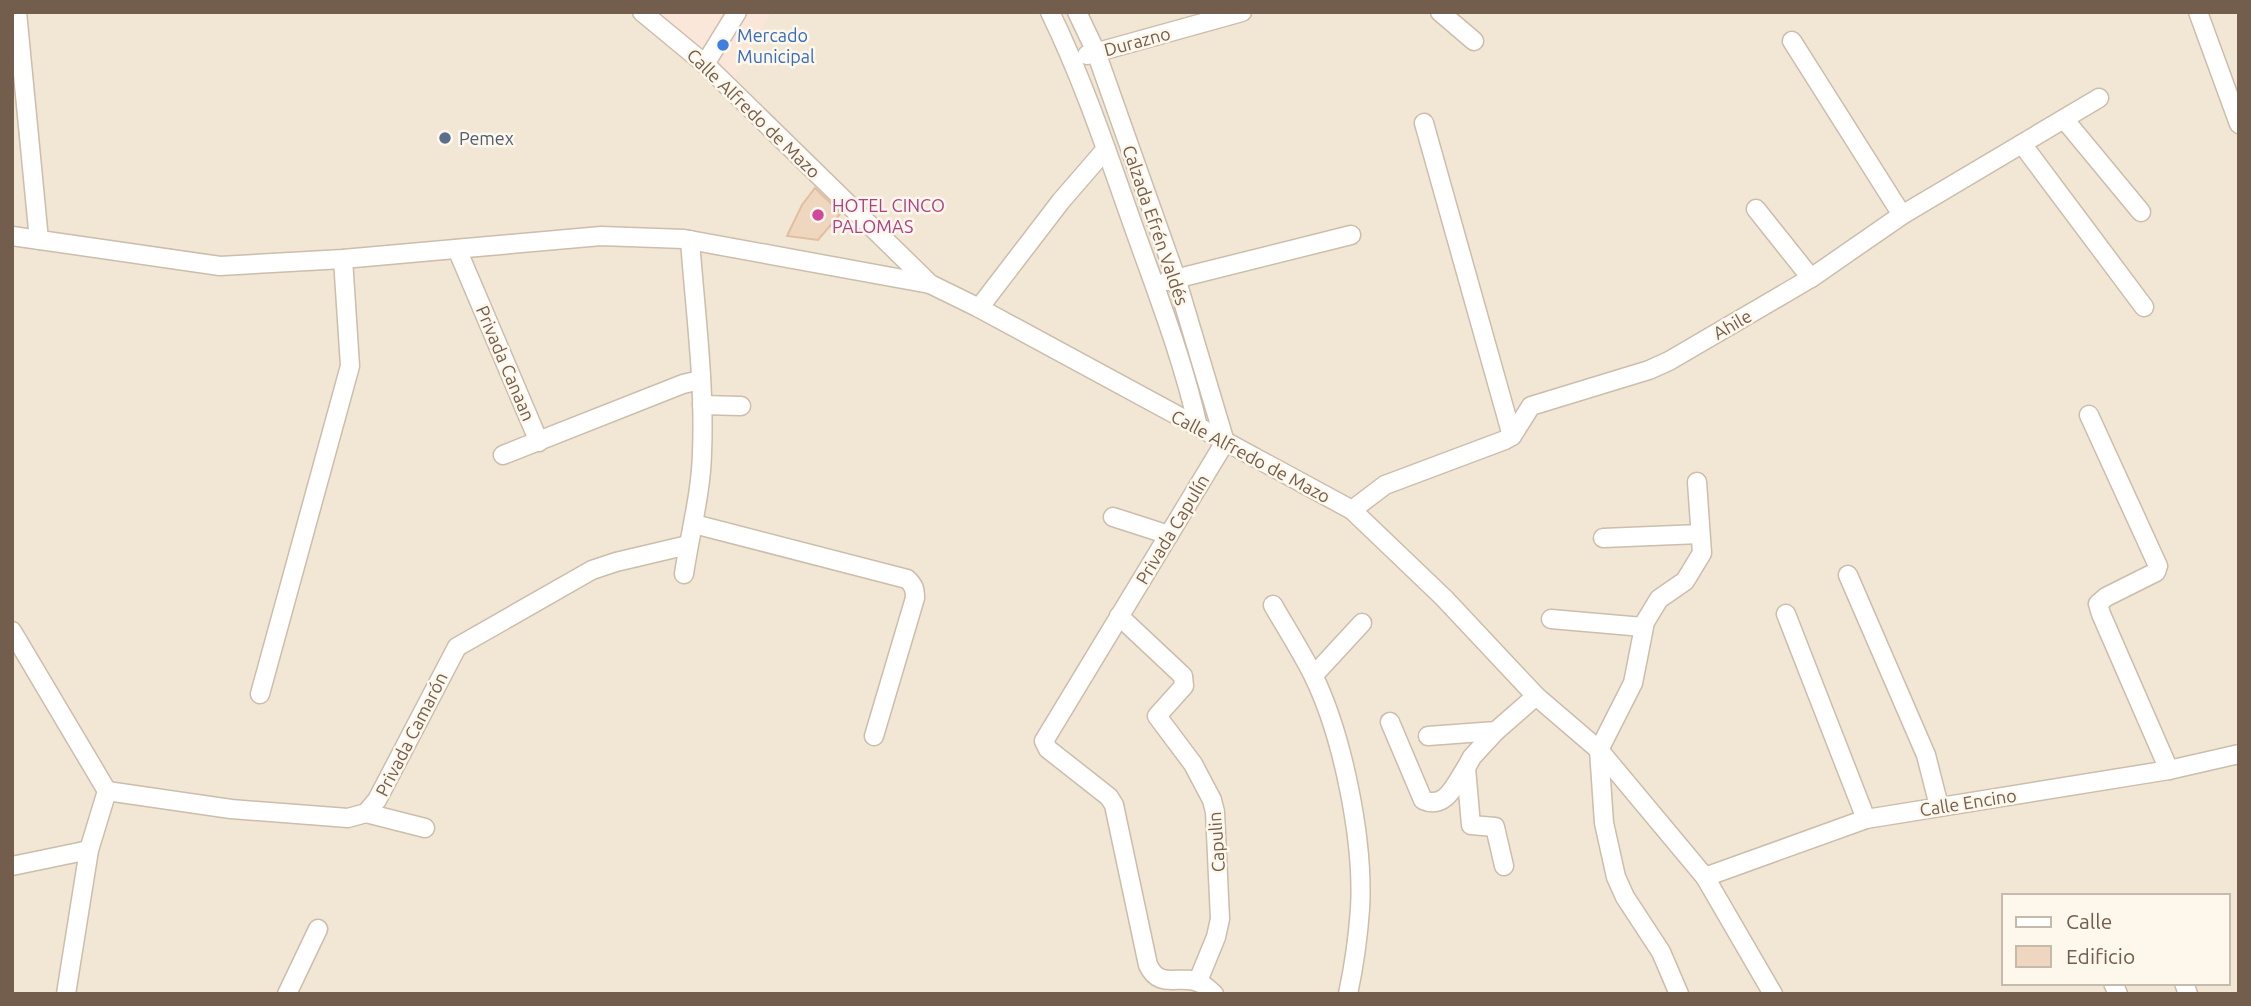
<svg xmlns="http://www.w3.org/2000/svg" width="2251" height="1006" font-family="Ubuntu,sans-serif">
<rect width="100%" height="100%" fill="#fbf4e6"/>
<path fill="#f2e7d4" fill-rule="evenodd" d="M12,12H2239V994H12ZM2004,896H2228V983H2004Z"/>
<path fill="#fbe6da" d="M653,12H771L734,79Z"/>
<path fill="#efd6bf" stroke="#e1bea0" stroke-width="2" d="M815,188L841,213L818,240L787,236L802,205Z"/>
<g fill="none" stroke-linecap="round" stroke-linejoin="round">
<defs>
<g id="minor">
<path d="M17,12L39,240"/>
<path d="M642,12L705,64L930,284L979,308L1352,510L1444,598L1536,696L1599,750L1705,877L1773,994"/>
<path d="M1050,12C1084,82 1108,155 1134,228C1157,293 1183,359 1198,427"/>
<path d="M1077,12L1096,52L1176,278L1225,442"/>
<path d="M1440,12L1474,41"/>
<path d="M2198,12L2239,124"/>
<path d="M1792,41L1902,215"/>
<path d="M1087,55L1242,12"/>
<path d="M705,64L737,12"/>
<path d="M2064,119L2141,212"/>
<path d="M1424,123L1512,436"/>
<path d="M2022,144L2144,307"/>
<path d="M1756,209L1811,278"/>
<path d="M12,236L220,266L343,259L601,236L684,239L930,284"/>
<path d="M457,249L539,442"/>
<path d="M1167,281L1351,235"/>
<path d="M979,308L1061,201L1106,149"/>
<path d="M702,405L741,406"/>
<path d="M2089,415L2158,566L2156,572L2106,597L2098,604L2101,614L2169,770"/>
<path d="M503,455L683,384L700,380"/>
<path d="M1352,510L1385,485L1505,440L1512,436L1531,406L1649,370L1669,361L1811,278L1902,215L2099,98"/>
<path d="M1113,517L1169,535"/>
<path d="M694,524L907,579C914,585 915,590 915,598L874,736"/>
<path d="M1603,538L1700,534"/>
<path d="M684,574C690,533 701,494 702,453C705,382 695,310 690,240"/>
<path d="M1848,575L1926,755L1939,806"/>
<path d="M1273,605C1286,628 1301,651 1313,675C1343,736 1364,841 1360,909C1358,938 1354,966 1348,994"/>
<path d="M1786,614L1866,819"/>
<path d="M1119,616L1183,676L1184,686L1157,716L1193,764L1212,800L1215,812L1220,919L1216,937L1198,981"/>
<path d="M1551,619L1643,627"/>
<path d="M12,631L107,791L89,850L66,994"/>
<path d="M1314,675L1362,623"/>
<path d="M260,694L350,366L343,259"/>
<path d="M1390,722L1423,800C1446,810 1455,784 1466,768"/>
<path d="M1496,731L1472,757L1466,768L1471,825L1495,827L1504,866"/>
<path d="M1428,736L1496,731L1536,696"/>
<path d="M107,791L231,809L348,818L366,813L377,800L457,647L592,570L616,562L688,545"/>
<path d="M366,813L425,828"/>
<path d="M12,866L89,850"/>
<path d="M1705,877L1866,819L2169,770L2239,754"/>
<path d="M2113,983L2118,994"/>
<path d="M2184,983L2188,994"/>
<path d="M287,994L318,929"/>
<path d="M1214,994C1209,990 1205,985 1200,983C1181,973 1160,991 1148,965L1114,805L1109,797L1048,749L1044,741L1225,442"/>
<path d="M1679,994L1661,952L1625,897L1616,877L1604,823L1599,750L1633,683L1645,622L1659,599L1685,581L1702,553L1697,482"/>
</g>
</defs>
<use href="#minor" stroke="#ccbdac" stroke-width="21"/>
<use href="#minor" stroke="#fff" stroke-width="18"/>
</g>
<circle fill="#3f7fe0" stroke="#fef8ec" stroke-width="2.5" cx="723" cy="45" r="7"/>
<circle fill="#5c6f8a" stroke="#fef8ec" stroke-width="2.5" cx="445" cy="138" r="7"/>
<circle fill="#d1479c" stroke="#fef8ec" stroke-width="2.5" cx="818" cy="215" r="7"/>
<g text-anchor="middle" dominant-baseline="central" stroke-width="5" stroke-linejoin="round" paint-order="stroke">
<g font-size="18" fill="#366cbe" stroke="#fef8ec" text-anchor="start">
<text x="737" y="35">Mercado<tspan x="737" dy="21">Municipal</tspan></text>
</g>
<g font-size="18" fill="#735d4c" stroke="#fef8ec">
<text transform="translate(1137 41) rotate(-15)">Durazno</text>
<text transform="translate(754 113) rotate(44)">Calle Alfredo de Mazo</text>
<text transform="translate(1156 225) rotate(71)">Calzada Efrén Valdés</text>
<text transform="translate(1732 324) rotate(-30)">Ahile</text>
<text transform="translate(506 363) rotate(67)">Privada Canaan</text>
<text transform="translate(1251 456) rotate(28)">Calle Alfredo de Mazo</text>
<text transform="translate(1172 529) rotate(-59)">Privada Capulín</text>
<text transform="translate(411 734) rotate(-63)">Privada Camarón</text>
<text transform="translate(1968 802) rotate(-9)">Calle Encino</text>
<text transform="translate(1216 842) rotate(-94)">Capulin</text>
</g>
<g font-size="18" fill="#4e5e75" stroke="#fef8ec" text-anchor="start">
<text x="459" y="138">Pemex</text>
</g>
<g font-size="18" fill="#b23c85" stroke="#fef8ec" text-anchor="start">
<text x="832" y="205">HOTEL CINCO<tspan x="832" dy="21">PALOMAS</tspan></text>
</g>
</g>
<rect width="2251" height="1006" fill="none" stroke="#735d4c" stroke-width="28"/>
<rect x="2002" y="894" width="228" height="91" fill="#fef8ec" stroke="#c6baac" stroke-width="2"/>
<rect x="2016" y="917" width="35" height="10" fill="#ffffff" stroke="#c6baac" stroke-width="2"/>
<text x="2066" y="929" font-size="21" fill="#735d4c">Calle</text>
<rect x="2016" y="946" width="35" height="21" fill="#efd6bf" stroke="#c6baac" stroke-width="2"/>
<text x="2066" y="964" font-size="21" fill="#735d4c">Edificio</text>
</svg>
